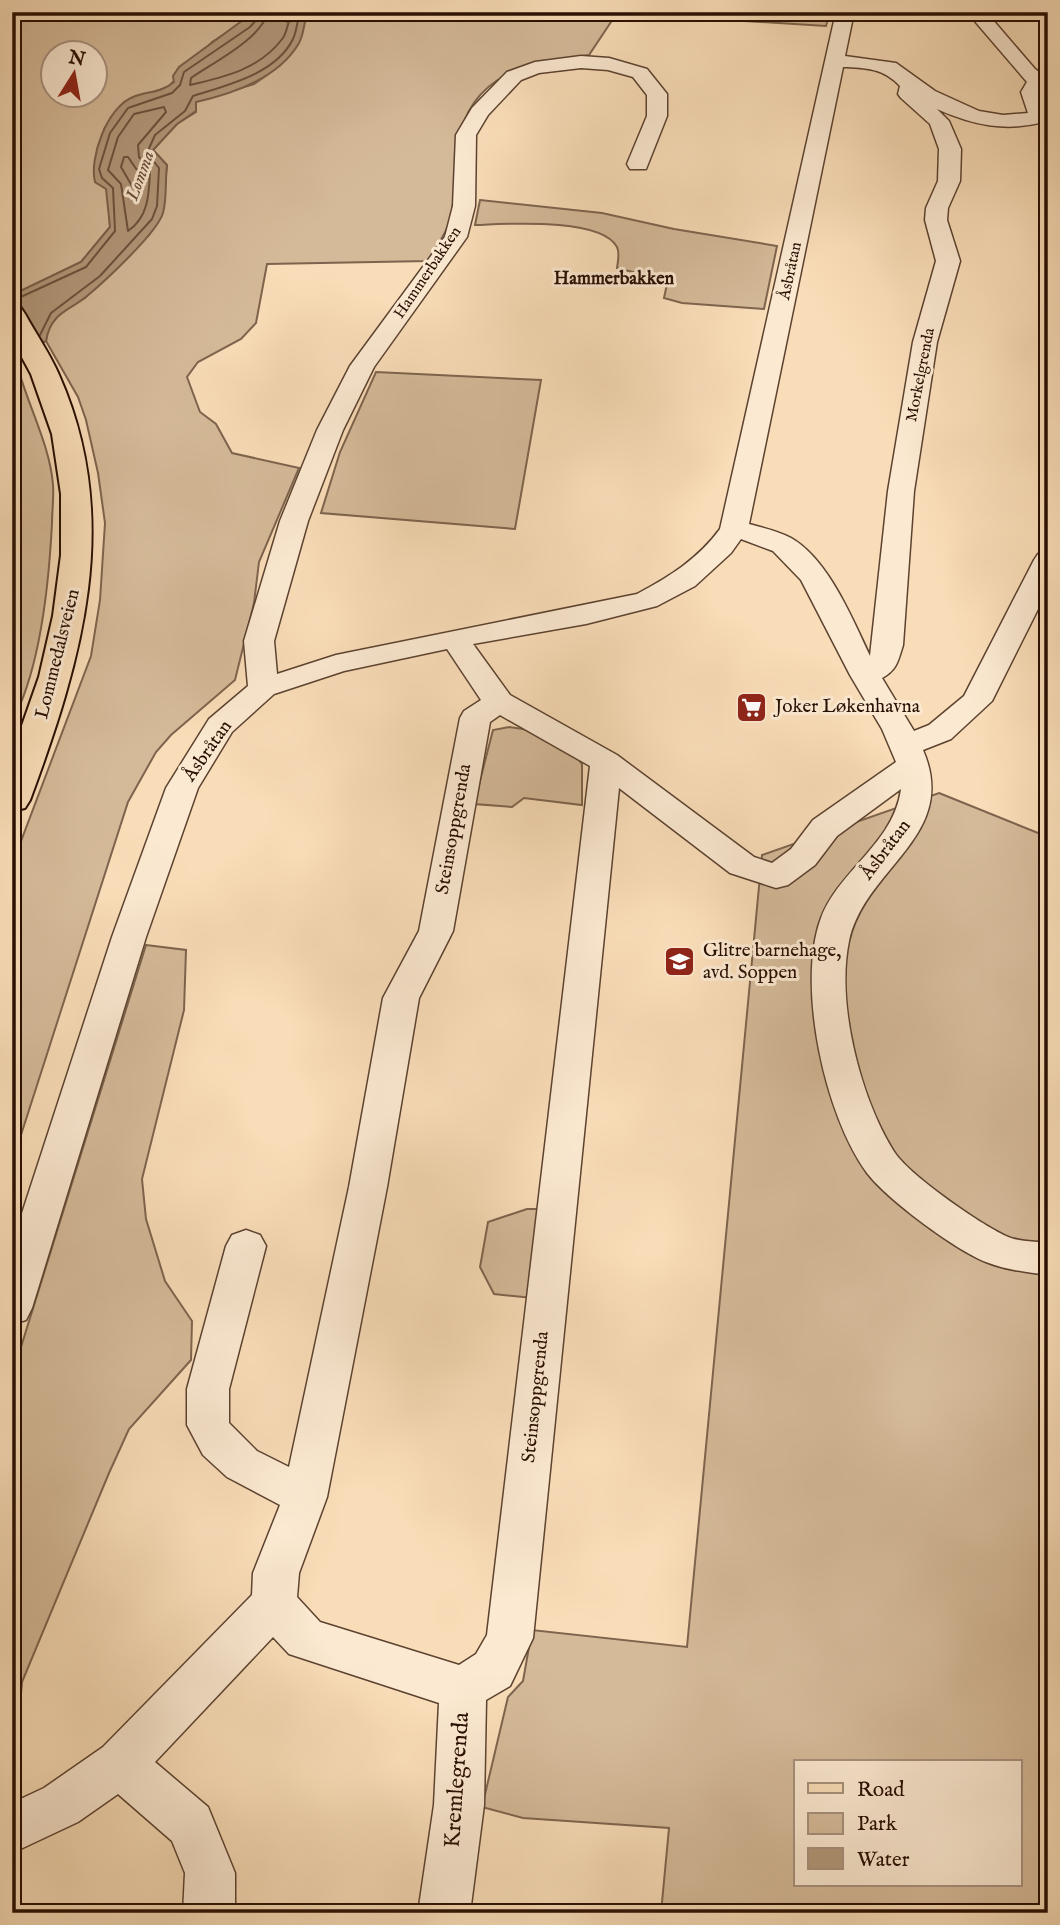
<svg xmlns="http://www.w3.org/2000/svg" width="1060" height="1925" font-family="'IM FELL English',serif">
<rect width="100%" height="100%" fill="#f9ddb8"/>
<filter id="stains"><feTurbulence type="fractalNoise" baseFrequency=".00286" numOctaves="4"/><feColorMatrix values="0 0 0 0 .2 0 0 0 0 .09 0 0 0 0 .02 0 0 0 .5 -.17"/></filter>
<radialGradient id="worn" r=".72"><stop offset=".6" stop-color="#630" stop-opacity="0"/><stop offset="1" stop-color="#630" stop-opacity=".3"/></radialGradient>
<g fill="#d5ba99" stroke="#7e644e" stroke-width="2" fill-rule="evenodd">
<path d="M12,12H254L245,21L212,42L168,87L124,102L104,129L110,227L81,262L17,293L12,286ZM52,52H94V94H52Z"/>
<path d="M308,12H830L826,26L617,13L589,55C529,63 471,72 458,143C454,168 457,198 449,223C445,236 434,249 428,261L267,264L256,323L241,339L198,362L187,377L200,412L216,424L232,453L299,468L259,562L254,603L235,680L171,735L156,752L128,802L12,1163V865L91,656L100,600L105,523L98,473L86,420L78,397L46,341L48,328L63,310L85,298L149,235L162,215L167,165L153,150L177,124L196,112L195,102L254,84L267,75L297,46Z"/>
<path d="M480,200L602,213L674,229L777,246L764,309L682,303L664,298L667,284L652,277L617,268C618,261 620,253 617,247C601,217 505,224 475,225Z"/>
<path d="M15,357C24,398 50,443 53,485C54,497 52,511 52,523C49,582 40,670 12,722V358Z"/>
<path d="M376,372L541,380L515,529L321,513L340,452Z"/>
<path d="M509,727L537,731L575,755L582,764V805L524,798L512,807L474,804L493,730Z"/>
<path d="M939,793L1048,837V1913H661L669,1828L523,1818L482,1807L508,1697L523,1681L532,1630L687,1647L762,855ZM796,1762H1020V1885H796Z"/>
<path d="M146,945L186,950L184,1010L142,1179L146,1219L165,1281L192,1321L191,1360L129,1429L109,1473L22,1682L16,1751L12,1761V1376Z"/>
<path d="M527,1209H543L533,1298L494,1294L480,1267L488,1222Z"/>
</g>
<path fill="#b2977a" stroke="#7b604a" stroke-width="2" d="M254,12H308C303,23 305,32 299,43C279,78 232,94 196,102V111L177,124L153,150L167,165C165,180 167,199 163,213C157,233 104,282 87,296C68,312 51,312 46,341L12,358V295L81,262L110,227L106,189L95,182C89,158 107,107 133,97C148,91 161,93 174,82L173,76L179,67Z"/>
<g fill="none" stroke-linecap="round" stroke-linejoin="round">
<g stroke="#6d523e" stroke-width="2">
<path d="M268,12C261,39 214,62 191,78L190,85C225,77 260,69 283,38C287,32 289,20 291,12"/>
<path d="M164,107L166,112L138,145L139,157L150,170C149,193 149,217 128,231L121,184L108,170L118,137L134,114Z"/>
<path d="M124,157H128L139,173L136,187L132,186L121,167Z"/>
<path d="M12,301L86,267L115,231L113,188L102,178L99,169L110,133L128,108L172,93L180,85L184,72L250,27L258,18L259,12"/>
<path d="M40,335L51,313L100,276L152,219L157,206L159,168L147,153L155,135L185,111L193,96C227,85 276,74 293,39C297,31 297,21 300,12"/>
</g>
<path fill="#7b604a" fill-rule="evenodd" d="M328,12H348L287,23L283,21Z"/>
<defs>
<path id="minor" d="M836,12H854L845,56L896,63L935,91L979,111L1003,115L1028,113L1021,92L1027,82L967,12H986L1035,69L1048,79V95L1042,93L1048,111L1043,122C1006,132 972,125 937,109L949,121L961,149L960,181L948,208L947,220L960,261L937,342L914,491L903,645C898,661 897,670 882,678L914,731L929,725L964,696L1034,560L1038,554L1048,552V589L992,701L951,739L923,750C960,836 865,867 849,941C836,1003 860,1096 893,1150C907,1174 980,1224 1006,1236C1018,1242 1034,1241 1048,1243V1275C1026,1272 1006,1270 986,1262C954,1249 888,1200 867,1173C825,1116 796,985 821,918C840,869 894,843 901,789L837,836L815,865L788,885L776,888L730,873L619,788L533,1638L510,1686L486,1700L484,1805L470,1913H418L434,1805L439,1703L289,1654L273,1637L155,1762L208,1807L235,1873V1913H183L185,1873L172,1841L118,1794L78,1822L12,1853V1803L44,1788L103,1747L252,1595L253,1573L280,1505L227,1477L203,1455L187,1425V1389L226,1246L232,1235L246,1230L260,1235L266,1246L229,1389V1423L257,1451L289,1467L349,1187L383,998L419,931L460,718L464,711L481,700L447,649L344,671L274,694L232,732L198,788L146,937L32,1308L26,1320L12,1324V1244L112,937L166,788L209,719L248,686L244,641L280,521L317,430L350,366L445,237L453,206L456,135L472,108L507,72L535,62L581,56L609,58L647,69L667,94V116L646,169H630L627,164L647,116V95L633,77L608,70L581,68L539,73L521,80L488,115L476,135L475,206L467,237L374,367L343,430L308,521L274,641L277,674L336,655L637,594C669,577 698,559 720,529ZM843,67C866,68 883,68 900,86L898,94L901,98L930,124L939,149L938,181L926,208L925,220L936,261L913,342L888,491L870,656C852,618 828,559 791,538C778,531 763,528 749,524ZM741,539L773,551L801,580L850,675L882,729L896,762L813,820L791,849L772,863L754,857L617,755L510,695L473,644L586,624L657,606L695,586L731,553ZM500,715L590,766L487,1635L476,1654L459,1665L320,1622L297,1597L299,1573L327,1497L387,1187L419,998L453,931L490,722Z"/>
<path id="primary" d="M12,306L21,308L25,314C36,334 50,354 59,375C123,519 82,660 30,800L25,808L12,811V754L39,677L53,616L61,555V494L52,434L31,374L12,339Z"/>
</defs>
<use href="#minor" stroke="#5c4230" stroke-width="3"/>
<use href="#primary" stroke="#280e02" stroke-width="4"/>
<use href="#minor" fill="#fbe9d1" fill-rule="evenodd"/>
<use href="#primary" fill="#f9ddb8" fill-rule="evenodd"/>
</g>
<defs>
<symbol id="supermarket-square" viewBox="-11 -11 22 22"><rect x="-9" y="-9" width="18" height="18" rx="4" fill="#8f2418" stroke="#fbe9d1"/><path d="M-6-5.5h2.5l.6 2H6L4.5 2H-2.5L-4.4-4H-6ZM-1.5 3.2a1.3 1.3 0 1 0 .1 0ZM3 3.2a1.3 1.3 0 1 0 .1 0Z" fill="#fff"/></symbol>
<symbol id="school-square" viewBox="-11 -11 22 22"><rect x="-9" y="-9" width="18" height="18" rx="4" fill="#8f2418" stroke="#fbe9d1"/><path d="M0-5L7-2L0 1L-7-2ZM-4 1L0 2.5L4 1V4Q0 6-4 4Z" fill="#fff"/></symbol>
</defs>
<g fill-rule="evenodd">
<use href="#supermarket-square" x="734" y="690" width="35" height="35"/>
<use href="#school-square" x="662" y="944" width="35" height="35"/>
</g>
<g text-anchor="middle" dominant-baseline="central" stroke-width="6" stroke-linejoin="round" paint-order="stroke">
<g font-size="16" fill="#280e02" stroke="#fbe9d1">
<text transform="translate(791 271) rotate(-78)">Åsbråtan</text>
<text transform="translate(428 273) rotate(-56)">Hammerbakken</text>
<text transform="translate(921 375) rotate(-79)">Morkelgrenda</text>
</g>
<g font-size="18" font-style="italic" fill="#664c38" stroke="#fbe9d1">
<text transform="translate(141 176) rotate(-70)">Lomma</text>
</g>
<g font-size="18" font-weight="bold" fill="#280e02" stroke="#fbe9d1">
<text x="614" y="279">Hammerbakken</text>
</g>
<g font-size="19" fill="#280e02" stroke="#fbe9d1">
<text transform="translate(58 654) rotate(-76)">Lommedalsveien</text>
<text transform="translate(208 751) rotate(-55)">Åsbråtan</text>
<text transform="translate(454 829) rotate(-80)">Steinsoppgrenda</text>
<text transform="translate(886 850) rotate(-53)">Åsbråtan</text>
<text transform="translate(536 1397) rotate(-84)">Steinsoppgrenda</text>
</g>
<g font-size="19" fill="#280e02" stroke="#fbe9d1" text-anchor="start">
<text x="775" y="707">Joker Løkenhavna</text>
<text x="703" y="951">Glitre barnehage,<tspan x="703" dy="22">avd. Soppen</tspan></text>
</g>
<g font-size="23" fill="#280e02" stroke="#fbe9d1">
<text transform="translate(457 1780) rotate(-86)">Kremlegrenda</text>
</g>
</g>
<rect width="1060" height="1925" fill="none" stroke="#f9ddb8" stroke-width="42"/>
<rect x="14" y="14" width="1032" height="1897" fill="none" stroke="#280e02" stroke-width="3.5"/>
<rect x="21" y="21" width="1018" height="1883" fill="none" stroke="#280e02" stroke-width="2"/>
<rect x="794" y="1760" width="228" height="126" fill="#fbe9d1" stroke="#a7917e" stroke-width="2"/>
<rect x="808" y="1783" width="35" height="10" fill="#f9ddb8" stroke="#a7917e" stroke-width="2"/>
<text x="857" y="1796" font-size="21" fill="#280e02">Road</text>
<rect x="808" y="1813" width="35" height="21" fill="#d5ba99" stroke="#a7917e" stroke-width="2"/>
<text x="857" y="1830" font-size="21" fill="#280e02">Park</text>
<rect x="808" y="1848" width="35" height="21" fill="#b2977a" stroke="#a7917e" stroke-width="2"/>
<text x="857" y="1866" font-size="21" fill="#280e02">Water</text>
<g transform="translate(74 74) rotate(11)"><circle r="33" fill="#fbe9d1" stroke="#a7917e" stroke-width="2"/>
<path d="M0-5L12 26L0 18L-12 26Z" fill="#8f2418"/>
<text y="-10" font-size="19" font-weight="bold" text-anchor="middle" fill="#280e02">N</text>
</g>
<rect width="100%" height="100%" filter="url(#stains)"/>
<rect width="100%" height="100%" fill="url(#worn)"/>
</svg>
